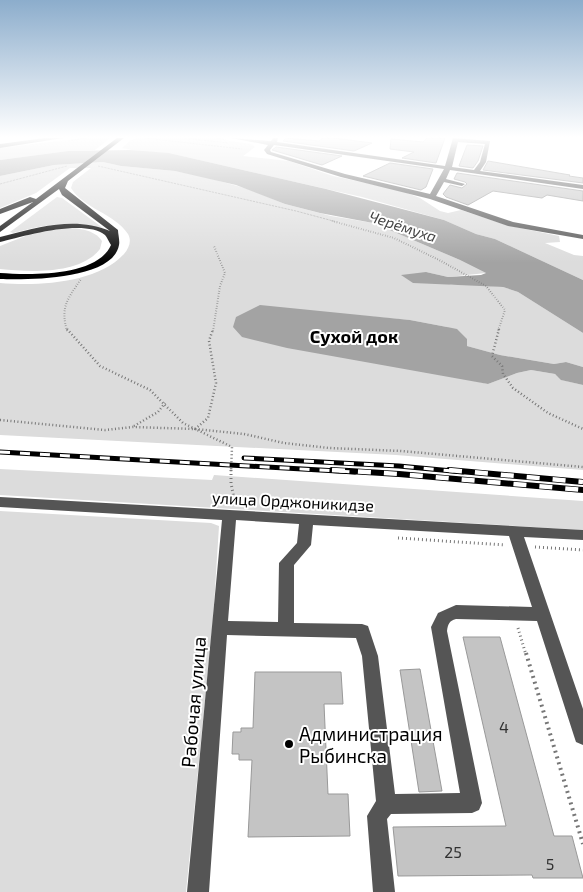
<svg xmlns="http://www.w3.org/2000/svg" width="583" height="892" font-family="'Exo 2',sans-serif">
<rect width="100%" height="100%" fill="#fff"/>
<g fill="#dcdcdc">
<path d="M83,138H110L95,150L68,151L0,160V148Z"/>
<path d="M138,138H211L251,144L255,147L243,156L289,161L333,176L399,190L420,198L440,211L448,213L461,210L506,225L559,236L560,242L545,243L574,255L583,256V280L495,239L476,234L444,220L362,197L269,176L169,153L141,152L122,148L131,140Z"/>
<path d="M103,162L121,166L175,171L205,177L248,189L285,204L331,216L373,223L460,260L486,273L448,277L426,272L451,285L465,284L503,287L518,292L583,333V367L566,362L554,364L500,355L467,346L447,327L410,320L331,313L475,381L488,384L517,373L531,370L555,374L562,380L583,385V470L396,455L0,435V283C37,286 96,284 124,254C129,248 132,241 128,234C114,213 84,209 71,188L73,182L91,168H70L36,193L0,208V176L54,165Z"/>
<path d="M57,197L62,198L103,228C69,221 45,224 13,233L10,232Z"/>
<path d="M64,228C77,228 94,229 102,241L100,249C80,275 29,272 0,269V246L33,233Z"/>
<path d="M0,469L212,480L214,475L583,501V530L0,495Z"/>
<path d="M0,511L211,523L219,526L213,620L186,892H0Z"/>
</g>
<g fill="#a3a3a3">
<path d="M130,150L169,153L326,189L444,220L476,234L495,239L583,280V333L518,292L503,287L413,283L401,275L426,272L448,277L481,275L486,273L460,260L373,223L320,213L285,204L236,185L175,171L121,166L103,162L54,165L0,176V160L68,151Z"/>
<path d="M260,305L410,320L447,327L457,329L467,339V346L500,355L554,364L566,362L583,367V385L561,380L555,374L531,370L517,373L488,384L287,348L242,337L233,327L236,317Z"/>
</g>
<g fill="#c4c4c4" stroke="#999">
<path d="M286,138L319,141L323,138H334L372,143L354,151L283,141Z"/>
<path d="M427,138H445L436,163L402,158L414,152L390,149L391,139L423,142Z"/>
<path d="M467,145L483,146L478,161L473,168L459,166Z"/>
<path d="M276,147L342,156L322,165L272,150Z"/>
<path d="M488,161L570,175L569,176L583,178V183L483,170Z"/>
<path d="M390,163L433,169L426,187L421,190L363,176Z"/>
<path d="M457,173L583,191V201L547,195L542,198L493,191L468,205L446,197L443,194L450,185L462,188L467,184L465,182L454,179Z"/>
<path d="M463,637H500L554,836H572L583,878H533L532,875L398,876L393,827L506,826Z"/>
<path d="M420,669L442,791L419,792L400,670Z"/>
<path d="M255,672H341L343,704H324L328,794H348L350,836L248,837L252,760H239V754H232L233,732H241V728H253Z"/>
</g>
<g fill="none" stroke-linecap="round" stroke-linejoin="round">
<g stroke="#777" stroke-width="1" stroke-dasharray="0.5 1" stroke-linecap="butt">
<path d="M144,138L242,149"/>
<path d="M184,138L188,140L193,138"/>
<path d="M216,138L226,140"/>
<path d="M192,139L228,143"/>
<path d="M68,141L86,138"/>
<path d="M98,166L296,211L337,222"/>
<path d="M0,184L67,166"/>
</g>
<g stroke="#777" stroke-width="2" stroke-dasharray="0.5 2" stroke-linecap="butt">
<path d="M332,221L394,238L441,261L486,286L505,310L498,331"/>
<path d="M67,331C60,306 68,299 81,279"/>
<path d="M213,331L220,286L225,273L214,246"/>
</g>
<g stroke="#777" stroke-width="2.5" stroke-dasharray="1 2.5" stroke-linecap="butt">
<path d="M67,329L100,366L150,390L183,423L232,447L231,472"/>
<path d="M499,329L492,356L502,366L503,374L513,388L548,413L583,429"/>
<path d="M0,420L105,430L133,427L195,429L244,434L284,443L329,448L401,451L583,467"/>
<path d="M134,426L158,412L165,403"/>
<path d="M195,429L208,418L216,383L209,341L213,329"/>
</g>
<g stroke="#777" stroke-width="3" stroke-dasharray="1 3" stroke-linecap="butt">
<path d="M231,470V483L235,504"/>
<path d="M398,538L505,545"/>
<path d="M535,547L583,550"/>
<path d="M518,628L526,655"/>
</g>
<path stroke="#777" stroke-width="4" stroke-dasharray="2 4" stroke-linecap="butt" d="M526,653L583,844"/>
<g fill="#555" fill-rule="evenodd">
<path d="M45,138H63L0,148V144Z"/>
<path d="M231,138L271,141L273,138H278L277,142L445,166L453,138L490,141L486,162L480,171L583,185V189L450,170L446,179L465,184L462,186L444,182L436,196L513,222L583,235V239L508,226L430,199L341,177L267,154L264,150L268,145ZM458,142L485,144L480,162L474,170L452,167ZM274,145L444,169L430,194L345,174L271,152L270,150Z"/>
<path d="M0,497L583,530V540L524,537L583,709V745L576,742L574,736L537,621L456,619C449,621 448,624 447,631L482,803L479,810L472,813L391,814L387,819L395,892H373L367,816L376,801L362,656L356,638L227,635L209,892H187L222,520L0,507ZM236,520L299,524L297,543L279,563L278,622L228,621ZM313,525L509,536L532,607L456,605L438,613L431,627L460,793L395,794L378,656L368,626L362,624L294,623V565L311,545Z"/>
</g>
<path fill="#000" fill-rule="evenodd" d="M117,138H124L68,181L65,188L118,230C118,234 120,241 119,245C113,280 27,280 0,279V273C30,275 97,277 111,245C109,242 107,237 105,235C85,218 23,236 0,242V237L8,235C41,226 78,217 110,231L62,195L59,189L0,232V226L33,202L0,214V209L30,197L36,199Z"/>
<defs>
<g id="rail-far1">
<path d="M0,452L355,472"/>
<path d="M244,458L399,466L463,472"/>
</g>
<g id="rail">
<path d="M332,470L399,474L583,490"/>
<path d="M449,470L583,482"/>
</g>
</defs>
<use href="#rail-far1" stroke="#000" stroke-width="5"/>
<use href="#rail" stroke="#000" stroke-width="6"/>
<use href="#rail-far1" stroke="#fff" stroke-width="3" stroke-dasharray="10" stroke-linecap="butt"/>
<use href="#rail" stroke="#fff" stroke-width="4.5" stroke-dasharray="13" stroke-linecap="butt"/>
</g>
<linearGradient id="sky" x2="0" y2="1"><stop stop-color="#8cadcc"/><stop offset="0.52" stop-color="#fff"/><stop offset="1" stop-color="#fff" stop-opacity="0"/></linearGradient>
<rect width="583" height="263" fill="url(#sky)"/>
<circle fill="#000" stroke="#fff" stroke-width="2" cx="289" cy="744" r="5"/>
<g text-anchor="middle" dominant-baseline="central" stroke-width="4" stroke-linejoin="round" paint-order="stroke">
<g font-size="15" font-style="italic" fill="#444" stroke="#fff">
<text transform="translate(403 226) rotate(18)">Черёмуха</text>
</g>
<g font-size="16" fill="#000" stroke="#fff">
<text transform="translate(293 501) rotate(3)">улица Орджоникидзе</text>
</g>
<g font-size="16" fill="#313131">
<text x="504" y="726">4</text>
<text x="453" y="851">25</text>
<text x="550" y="863">5</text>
</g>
<g font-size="18" font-weight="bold" fill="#000" stroke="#fff">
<text x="354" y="336">Сухой док</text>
</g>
<g font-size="19" fill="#000" stroke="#fff">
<text transform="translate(193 702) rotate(-85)">Рабочая улица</text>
</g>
<g font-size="19" fill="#000" stroke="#fff" text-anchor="start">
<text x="299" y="733">Администрация<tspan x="299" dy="22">Рыбинска</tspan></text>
</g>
</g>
</svg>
